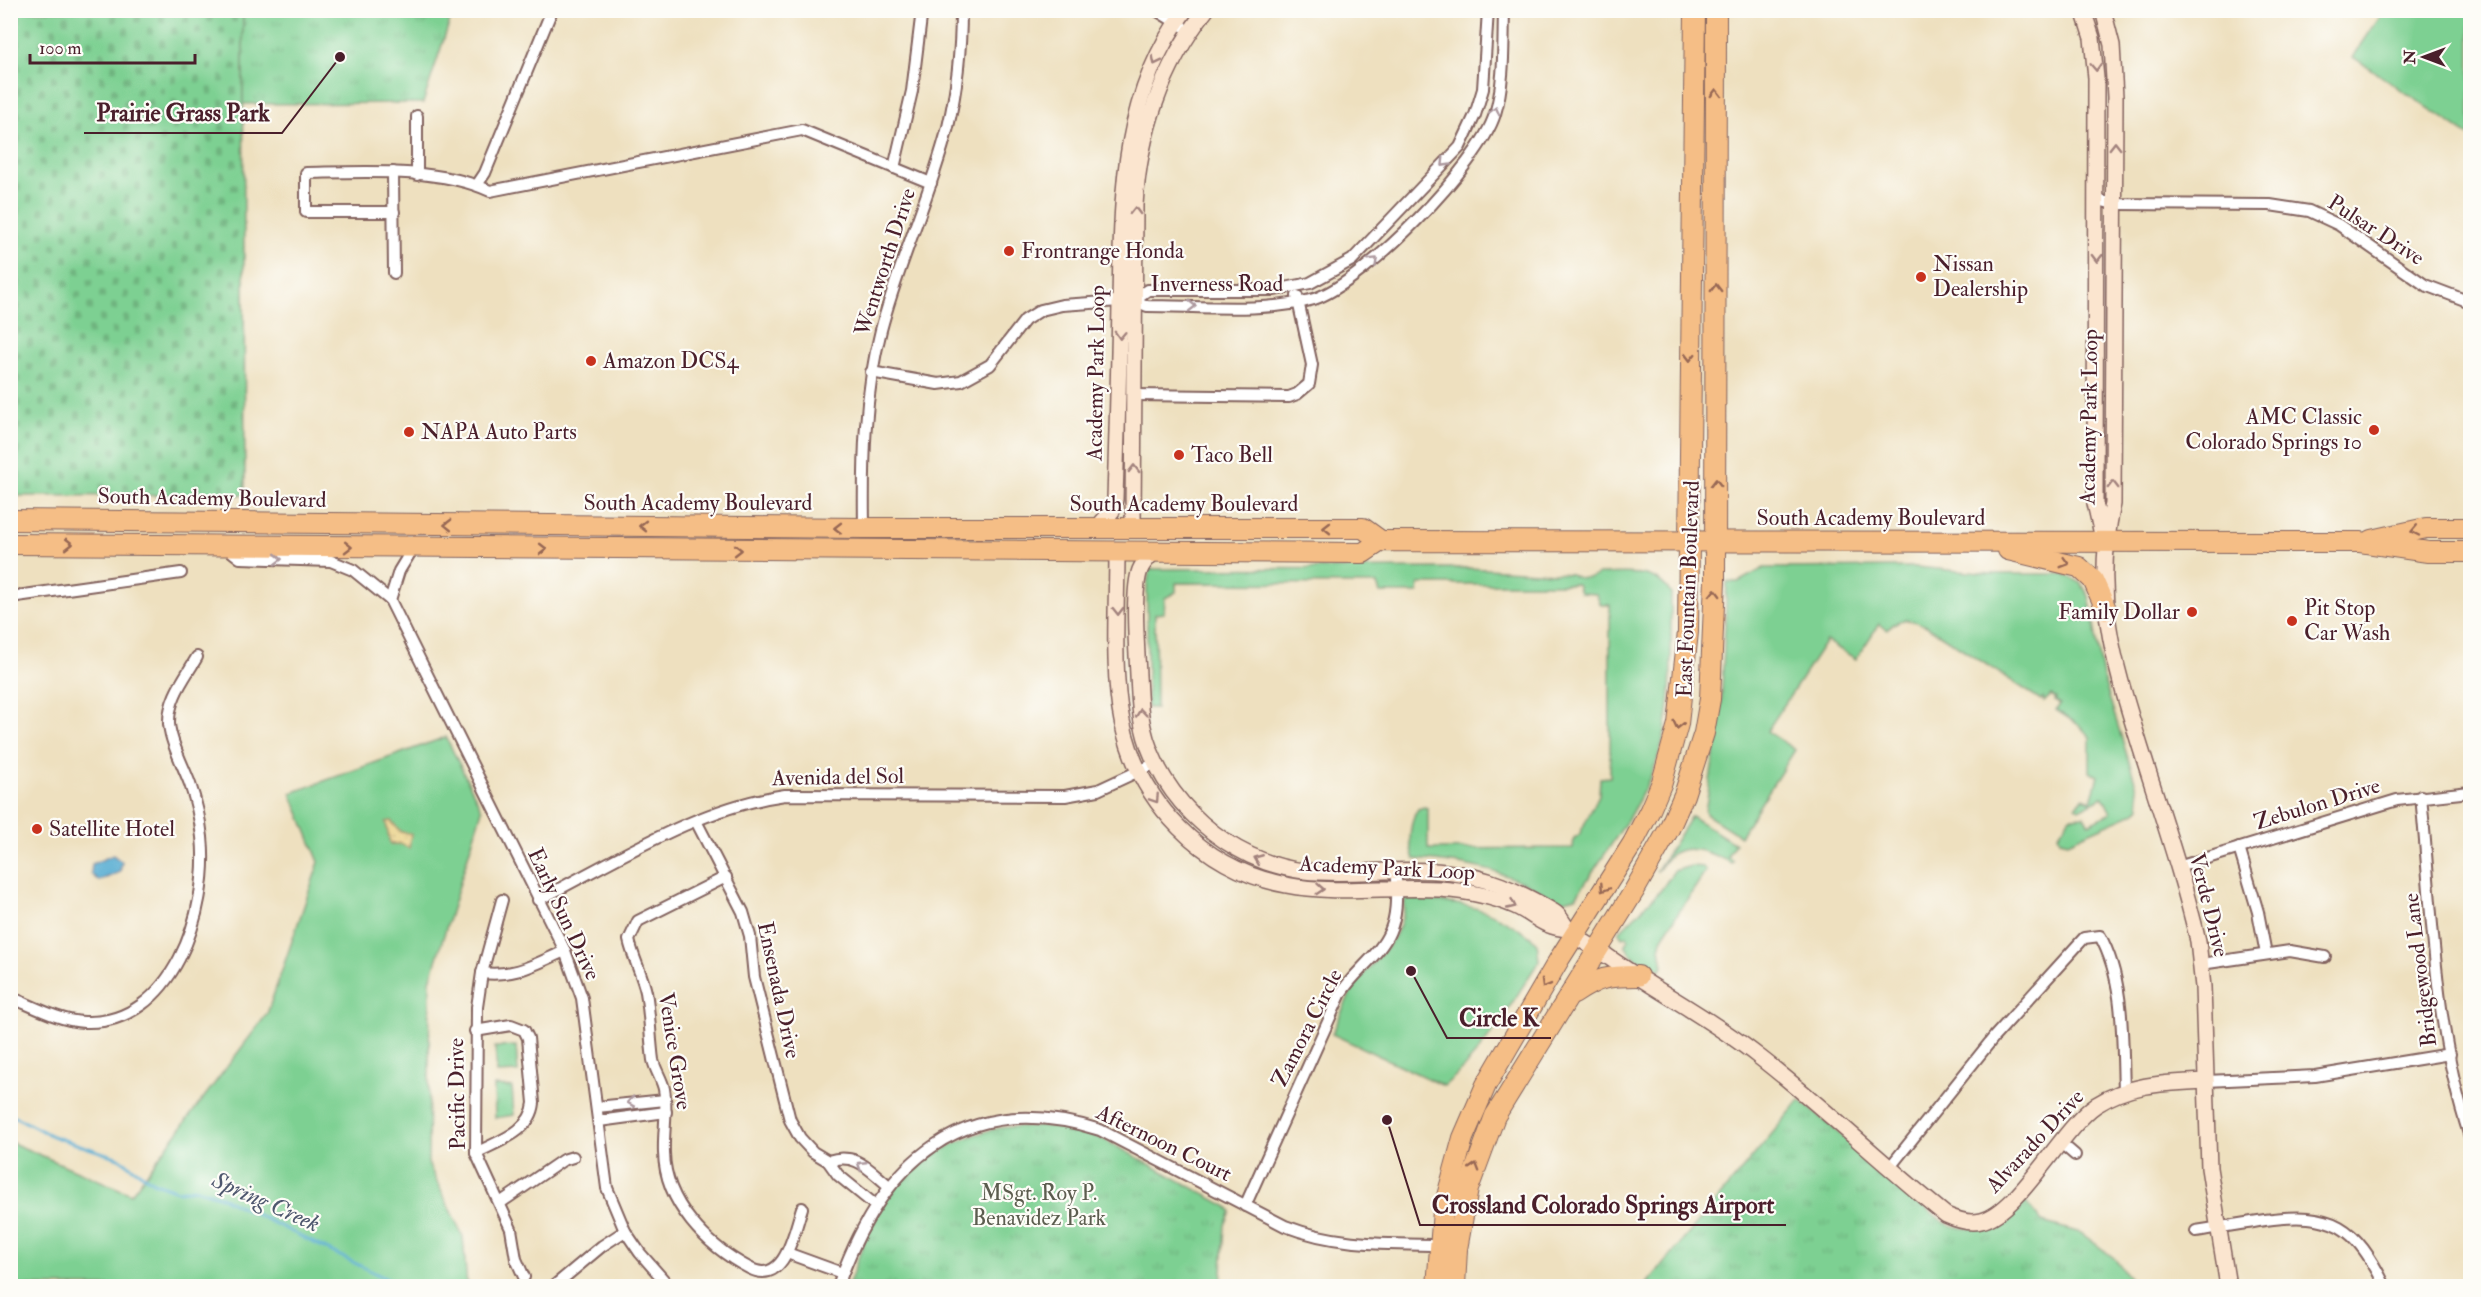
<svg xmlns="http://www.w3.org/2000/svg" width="2481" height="1297" font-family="'IM FELL Double Pica',serif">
<defs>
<pattern id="sand-dots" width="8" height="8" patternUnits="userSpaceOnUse" patternTransform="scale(1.5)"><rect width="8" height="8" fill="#eeda9e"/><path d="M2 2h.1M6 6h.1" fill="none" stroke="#cebb88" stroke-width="1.8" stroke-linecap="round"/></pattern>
<pattern id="cemetery-stones" width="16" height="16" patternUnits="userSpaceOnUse" patternTransform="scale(1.5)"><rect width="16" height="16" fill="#7dd092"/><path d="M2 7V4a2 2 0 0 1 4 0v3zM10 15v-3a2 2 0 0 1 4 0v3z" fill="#6eb27e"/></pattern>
<pattern id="park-tufts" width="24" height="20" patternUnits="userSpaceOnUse" patternTransform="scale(1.5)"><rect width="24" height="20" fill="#7dd092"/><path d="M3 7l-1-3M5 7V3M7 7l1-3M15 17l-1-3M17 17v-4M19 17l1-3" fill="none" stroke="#6eb27e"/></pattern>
</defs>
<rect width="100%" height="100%" fill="#fdfcf7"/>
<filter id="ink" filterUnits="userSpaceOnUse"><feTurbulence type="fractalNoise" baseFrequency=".0167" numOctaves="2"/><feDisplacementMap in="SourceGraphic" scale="12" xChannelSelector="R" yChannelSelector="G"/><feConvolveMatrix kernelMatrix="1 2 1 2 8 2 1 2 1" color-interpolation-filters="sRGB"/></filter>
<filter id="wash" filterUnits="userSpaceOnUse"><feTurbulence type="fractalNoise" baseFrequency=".008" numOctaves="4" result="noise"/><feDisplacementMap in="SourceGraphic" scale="24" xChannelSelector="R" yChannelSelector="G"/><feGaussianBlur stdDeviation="1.35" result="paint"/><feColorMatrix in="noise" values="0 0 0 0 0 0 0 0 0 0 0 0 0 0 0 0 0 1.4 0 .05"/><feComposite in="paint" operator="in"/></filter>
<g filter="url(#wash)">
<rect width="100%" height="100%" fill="#eee0bf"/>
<g fill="#7dd092" stroke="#64785e" stroke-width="1.5">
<path d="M2384,11H2470V136L2353,57Z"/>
<path d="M1916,567L1991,574H2064L2081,583L2089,596L2103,677L2137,788L2140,807L2136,812L2068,842L2060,840L2058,835L2070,817L2084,816L2089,824L2111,813L2103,797L2079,809L2076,807L2083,798L2091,801L2098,776L2090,772V737L2079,725L2056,710L2060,704L2055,700L2056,698L2051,695L2044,702L2043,698L2041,700L1927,626C1912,620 1899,615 1888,630L1879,624L1856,659L1826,641L1767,731L1795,750L1740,836L1707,815L1705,812L1721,711L1727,582H1738L1764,568Z"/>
<path d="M1468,568L1571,574C1578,580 1592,579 1599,574C1626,574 1656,567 1671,594C1670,650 1676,710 1656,763C1638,811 1603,855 1576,897L1558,902C1514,871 1466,863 1414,859C1408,844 1409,823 1418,809L1424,807L1428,808V849L1573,848L1574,838L1579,835L1599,795L1600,778L1610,777V605H1601L1596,594L1580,593L1577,584H1419L1418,593H1380L1377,584L1176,583V592L1165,598L1164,613L1155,614L1156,708H1147V584L1150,569Z"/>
<path d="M446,737L482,810L430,981L428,1163L463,1237L467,1286H11L10,1142L131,1194L267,1014L319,862L291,793Z"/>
<path d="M1691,816L1735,844L1727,857L1733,861L1731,863C1715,855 1690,842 1672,854C1665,858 1662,868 1656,872Z"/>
<path d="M1691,866L1703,867L1706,871L1663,936L1660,948L1663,966L1660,970C1645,961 1633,962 1625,944L1628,940L1626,936L1622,937L1619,932L1661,890L1674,871Z"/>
<path d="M1405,899C1464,903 1489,905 1537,942L1539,961C1511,1004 1484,1053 1444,1086L1332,1034C1339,1020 1344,1004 1352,991C1373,956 1403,945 1405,899Z"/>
<path d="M516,1046L518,1072L497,1073L495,1047Z"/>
</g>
<path fill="url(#sand-dots)" stroke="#9c7c64" stroke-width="1.5" d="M391,821L401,832L411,834L409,848L401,844H390L386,822Z"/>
<path fill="url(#cemetery-stones)" stroke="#64785e" stroke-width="1.5" d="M10,11H243L245,495L11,496Z"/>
<g fill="url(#park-tufts)" stroke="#64785e" stroke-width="1.5">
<path d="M243,11V10L453,11L423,103L243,104Z"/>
<path d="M494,1086L512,1087L514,1115L495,1118Z"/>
<path d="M1800,1100L1943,1222C1976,1237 2001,1225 2023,1199L2042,1222L2081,1233L2114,1258L2135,1286H1645Z"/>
<path d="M1046,1126L1087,1133L1105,1140L1228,1207L1231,1211L1225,1225L1221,1286H848C856,1265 863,1242 872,1221C894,1174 946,1141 995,1129C1011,1126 1029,1126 1046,1126Z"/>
</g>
<path fill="#55acd2" stroke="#50667e" stroke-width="1.5" d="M113,855L122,862L120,872L99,881L91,874L92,864Z"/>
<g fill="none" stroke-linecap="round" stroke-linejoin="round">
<path stroke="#55acd2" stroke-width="3" d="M10,1114L52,1136L119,1158L153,1182L177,1191L196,1189L219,1196L391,1281L408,1286"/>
</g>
</g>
<g filter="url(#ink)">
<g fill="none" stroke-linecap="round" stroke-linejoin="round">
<defs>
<g id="street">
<path d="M1156,10L1182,26"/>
<path d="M417,116V175"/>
<path d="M894,168L912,91L922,10"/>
<path d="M393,172L394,273"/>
<path d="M477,185L485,173L552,10"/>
<path d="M2098,200L2114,204L2270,205L2309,211L2339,225L2425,285L2470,302"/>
<path d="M394,212H306V173C362,172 439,167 490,191L802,130L931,183"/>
<path d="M1134,300L1148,290H1275L1310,283L1352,260L1460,147L1475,115L1483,89L1488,10"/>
<path d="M871,372L938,384L961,381L990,365L1025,320L1041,310L1062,305L1134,300L1147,306C1197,306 1267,313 1314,299C1364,283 1480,164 1495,114C1505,81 1503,44 1504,10"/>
<path d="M1134,395L1289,397L1297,394L1309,384L1312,365L1297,296"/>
<path d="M864,528C863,461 864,396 881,330C899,261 930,197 948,127C957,89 961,50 961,10"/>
<path d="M226,547L240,558L331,561L353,570L390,600L565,951L582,998L607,1188L625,1231L640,1253L669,1286"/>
<path d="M10,597L181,573"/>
<path d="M390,600L399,571L413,548"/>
<path d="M2421,796C2432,907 2434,1031 2470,1137"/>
<path d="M696,821L743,912L750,936L754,977L790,1120L800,1138L813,1152L828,1161L838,1175L875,1205"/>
<path d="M2239,848L2258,912L2266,954"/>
<path d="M2178,867L2397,800L2470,792"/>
<path d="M726,877L638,921L629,940C633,958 642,974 646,992C650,1015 650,1037 653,1060C655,1070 662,1079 664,1089C668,1111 663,1131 664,1153C665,1203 707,1246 749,1268C785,1287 794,1232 802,1208"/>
<path d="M502,900L482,973L477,1007L476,1153L511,1229L516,1259L524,1277"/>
<path d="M538,900C615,861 698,807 785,795L1065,796L1098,790L1156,763"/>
<path d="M2201,964L2290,951L2325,957"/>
<path d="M482,973C516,977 535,964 565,951"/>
<path d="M10,997C33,1006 59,1021 84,1022C173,1026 210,910 202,837C200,819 196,801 190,784C183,765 171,744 169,724C168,698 185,678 197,657"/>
<path d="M475,1031L511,1025L524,1030L528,1038L534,1103C531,1132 498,1141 476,1153"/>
<path d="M2206,1081L2315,1076L2450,1054"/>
<path d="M597,1107L665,1100"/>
<path d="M599,1121L666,1112"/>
<path d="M2061,1143L2075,1155"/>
<path d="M828,1161C857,1152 868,1169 889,1186"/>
<path d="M1890,1167L1994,1037L2084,938L2100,936C2125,981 2122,1039 2124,1090"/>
<path d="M500,1203L563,1160L573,1157"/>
<path d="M1245,1206L1341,993C1355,971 1380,955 1390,931C1398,913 1396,891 1396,871"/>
<path d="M2196,1231C2219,1227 2242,1224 2265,1220C2333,1211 2355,1225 2385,1286"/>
<path d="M787,1253L842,1273"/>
<path d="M554,1286L602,1246L625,1231"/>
<path d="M838,1286C881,1163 963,1087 1100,1130L1285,1226C1337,1246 1384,1244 1439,1245"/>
</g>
<g id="secondary">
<path d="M2083,10L2092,38L2096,78L2095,503L2103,539"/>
<path d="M2103,10L2112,45L2115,97L2113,504C2092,596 2114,662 2141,749C2161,813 2183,876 2198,941L2203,987L2209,1168L2228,1286"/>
<path d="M1133,527L1135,205C1139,134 1162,66 1206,10"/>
<path d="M1097,528L1112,511L1115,499C1117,434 1119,368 1120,303C1122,199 1120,98 1185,10"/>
<path d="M1155,551C1149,557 1143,562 1140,570C1132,591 1137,650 1138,675C1139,692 1139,710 1143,727C1159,800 1231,863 1304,871C1350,876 1398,867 1445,872C1485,876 1519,891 1554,912C1561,916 1562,923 1568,929C1578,940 1595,948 1607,956C1656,991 1710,1018 1758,1056C1823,1106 1882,1164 1946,1215C1957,1220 1969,1224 1981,1221C2019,1213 2062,1128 2096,1105C2130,1083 2167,1083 2206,1081"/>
<path d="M1117,553C1117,603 1112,673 1122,721C1139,803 1203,869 1286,885C1337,895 1389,886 1440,889C1466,891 1492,896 1515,906C1537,916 1542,927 1568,929"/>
</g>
<g id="highway">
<path d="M10,520L864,528H1363L1381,541"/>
<path d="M2372,540L2426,528H2470"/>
<path d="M10,544L1363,553L1381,541L2360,542L2428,552H2470"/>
<path d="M2008,550L2079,567L2093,580L2106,609"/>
<path d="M1574,994C1599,977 1608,976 1638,976"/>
<path d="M1437,1286L1443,1211L1463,1138L1486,1085L1560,958L1633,843L1650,810L1662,782L1678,724L1688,632L1695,10"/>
<path d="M1455,1286L1457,1249L1468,1189L1495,1116L1634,891L1669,829L1684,795L1704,733L1710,699L1715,580L1716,10"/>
</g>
</defs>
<use href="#street" stroke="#83635f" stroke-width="14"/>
<use href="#secondary" stroke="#83635f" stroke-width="18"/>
<use href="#highway" stroke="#83635f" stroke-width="22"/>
<use href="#street" stroke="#fff" stroke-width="10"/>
<use href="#secondary" stroke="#fbe5cf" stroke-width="15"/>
<use href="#highway" stroke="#f5be86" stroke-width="20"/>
</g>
<defs><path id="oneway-chevron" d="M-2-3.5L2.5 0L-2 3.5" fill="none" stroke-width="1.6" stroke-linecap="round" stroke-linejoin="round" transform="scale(1.5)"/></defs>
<g stroke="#a2827d">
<use href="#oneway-chevron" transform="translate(1156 61) rotate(117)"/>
<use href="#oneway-chevron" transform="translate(2096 67) rotate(87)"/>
<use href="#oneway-chevron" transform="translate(2115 146) rotate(-90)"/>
<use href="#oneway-chevron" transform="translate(1135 211) rotate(-89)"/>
<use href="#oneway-chevron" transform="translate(2097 258) rotate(91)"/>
<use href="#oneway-chevron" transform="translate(1120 335) rotate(92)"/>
<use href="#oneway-chevron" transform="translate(1134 469) rotate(-90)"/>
<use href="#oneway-chevron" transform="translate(2113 485) rotate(-90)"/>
<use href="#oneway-chevron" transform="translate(1118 611) rotate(89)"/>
<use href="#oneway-chevron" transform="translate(1141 713) rotate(-96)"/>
<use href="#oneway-chevron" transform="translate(1155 799) rotate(57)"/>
<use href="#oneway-chevron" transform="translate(1258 859) rotate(-158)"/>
<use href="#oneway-chevron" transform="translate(1320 889) rotate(4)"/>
<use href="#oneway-chevron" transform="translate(1512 905) rotate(25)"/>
</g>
<g stroke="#976754">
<use href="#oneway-chevron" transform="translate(1716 93) rotate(-90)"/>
<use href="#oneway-chevron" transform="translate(1716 288) rotate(-90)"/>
<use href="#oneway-chevron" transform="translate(1690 357) rotate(91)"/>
<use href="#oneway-chevron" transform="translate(1716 483) rotate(-90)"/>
<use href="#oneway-chevron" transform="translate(448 525) rotate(-179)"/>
<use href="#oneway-chevron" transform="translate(643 526) rotate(-180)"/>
<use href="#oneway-chevron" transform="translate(838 528) rotate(-180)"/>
<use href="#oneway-chevron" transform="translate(1327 528) rotate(180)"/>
<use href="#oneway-chevron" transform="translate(2415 531) rotate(168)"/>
<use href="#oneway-chevron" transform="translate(69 544)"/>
<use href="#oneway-chevron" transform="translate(348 547) rotate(1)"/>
<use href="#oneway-chevron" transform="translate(543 549)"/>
<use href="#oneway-chevron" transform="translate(738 550)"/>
<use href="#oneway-chevron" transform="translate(2065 563) rotate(16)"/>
<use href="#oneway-chevron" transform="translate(1715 593) rotate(-89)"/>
<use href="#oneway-chevron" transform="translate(1678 725) rotate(103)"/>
<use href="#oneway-chevron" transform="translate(1604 888) rotate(123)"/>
<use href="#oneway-chevron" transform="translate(1545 984) rotate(120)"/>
<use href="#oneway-chevron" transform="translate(1475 1167) rotate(-73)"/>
</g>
<g stroke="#ae9aa0">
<use href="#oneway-chevron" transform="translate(1495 111) rotate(-75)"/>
<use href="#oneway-chevron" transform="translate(1445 163) rotate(134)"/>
<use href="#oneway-chevron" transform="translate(1374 261) rotate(-44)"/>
<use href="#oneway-chevron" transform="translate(1192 306)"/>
<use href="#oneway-chevron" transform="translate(278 559) rotate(1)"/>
<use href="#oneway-chevron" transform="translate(631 1102) rotate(173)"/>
<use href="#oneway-chevron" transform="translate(861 1165) rotate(-147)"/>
</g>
</g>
<g fill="#c8321e" stroke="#fdfcf7" stroke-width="2">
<circle cx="1009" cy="251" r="6"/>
<circle cx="1921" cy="277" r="6"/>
<circle cx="591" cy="361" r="6"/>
<circle cx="2374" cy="430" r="6"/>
<circle cx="409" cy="432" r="6"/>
<circle cx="1179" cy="455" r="6"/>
<circle cx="2192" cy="612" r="6"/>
<circle cx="2292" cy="621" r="6"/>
<circle cx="37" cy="829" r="6"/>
</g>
<g text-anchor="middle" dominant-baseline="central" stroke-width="4.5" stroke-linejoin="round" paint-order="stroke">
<g font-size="22" fill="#4a1f2b" stroke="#fdfcf7">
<text transform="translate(2376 230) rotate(33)">Pulsar Drive</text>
<text transform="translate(885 262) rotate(-72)">Wentworth Drive</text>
<text x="1217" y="284">Inverness Road</text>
<text transform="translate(1096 373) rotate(-89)">Academy Park Loop</text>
<text transform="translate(2089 417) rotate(-89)">Academy Park Loop</text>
<text transform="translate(212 498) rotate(1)">South Academy Boulevard</text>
<text x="698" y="503">South Academy Boulevard</text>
<text x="1184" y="504">South Academy Boulevard</text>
<text x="1871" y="518">South Academy Boulevard</text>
<text transform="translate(1688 589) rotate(-88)">East Fountain Boulevard</text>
<text transform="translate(838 777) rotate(-1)">Avenida del Sol</text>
<text transform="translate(2317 804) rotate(-17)">Zebulon Drive</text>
<text transform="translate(1387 868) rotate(3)">Academy Park Loop</text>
<text transform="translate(2209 905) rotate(76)">Verde Drive</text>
<text transform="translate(564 914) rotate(65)">Early Sun Drive</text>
<text transform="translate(2420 970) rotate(-97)">Bridgewood Lane</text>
<text transform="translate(779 990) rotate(78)">Ensenada Drive</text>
<text transform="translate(1307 1028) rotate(-63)">Zamora Circle</text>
<text transform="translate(675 1051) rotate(81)">Venice Grove</text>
<text transform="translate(457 1094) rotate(-91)">Pacific Drive</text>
<text transform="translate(2035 1141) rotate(-47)">Alvarado Drive</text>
<text transform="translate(1164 1143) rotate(26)">Afternoon Court</text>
</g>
<g font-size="22" fill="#4a1f2b" stroke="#fdfcf7" text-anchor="start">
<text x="1021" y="251">Frontrange Honda</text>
<text x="1933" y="264">Nissan<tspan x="1933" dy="25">Dealership</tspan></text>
<text x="603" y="361">Amazon DCS4</text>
<text x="2362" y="417" text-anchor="end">AMC Classic<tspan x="2362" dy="25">Colorado Springs 10</tspan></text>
<text x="421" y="432">NAPA Auto Parts</text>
<text x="1191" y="455">Taco Bell</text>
<text x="2304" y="608">Pit Stop<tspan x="2304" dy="25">Car Wash</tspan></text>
<text x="2180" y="612" text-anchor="end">Family Dollar</text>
<text x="49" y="829">Satellite Hotel</text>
</g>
<g font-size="22" fill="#5c5d4f" stroke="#fdfcf7">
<text x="1039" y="1193">MSgt. Roy P.<tspan x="1039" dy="25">Benavidez Park</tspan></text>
</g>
<g font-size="24" font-style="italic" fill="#4e576e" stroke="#fdfcf7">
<text transform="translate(266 1202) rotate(24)">Spring Creek</text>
</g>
</g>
<path fill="none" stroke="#4a1f2b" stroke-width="2" d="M340 57L282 133H84M1411 971L1447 1038H1551M1387 1120L1420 1225H1786"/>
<g fill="#4a1f2b" stroke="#fdfcf7" stroke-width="2">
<circle cx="340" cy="57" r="6"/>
<circle cx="1411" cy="971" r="6"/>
<circle cx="1387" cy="1120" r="6"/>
</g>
<g font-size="24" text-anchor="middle" font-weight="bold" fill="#4a1f2b" stroke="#fdfcf7" stroke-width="4.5" stroke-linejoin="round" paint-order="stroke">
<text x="183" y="121">Prairie Grass Park</text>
<text x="1499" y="1026">Circle K</text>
<text x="1603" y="1213">Crossland Colorado Springs Airport</text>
</g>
<rect width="2481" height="1297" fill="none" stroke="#fdfcf7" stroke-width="36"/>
<g transform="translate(2424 57) rotate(270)" stroke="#fdfcf7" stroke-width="4.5" paint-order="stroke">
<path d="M0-4.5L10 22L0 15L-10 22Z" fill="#4a1f2b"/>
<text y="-9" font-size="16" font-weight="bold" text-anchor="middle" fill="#4a1f2b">N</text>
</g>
<path d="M30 54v9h165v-9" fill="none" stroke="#4a1f2b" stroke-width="3"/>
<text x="39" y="54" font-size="18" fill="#4a1f2b" stroke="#fdfcf7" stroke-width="4.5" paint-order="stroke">100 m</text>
</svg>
